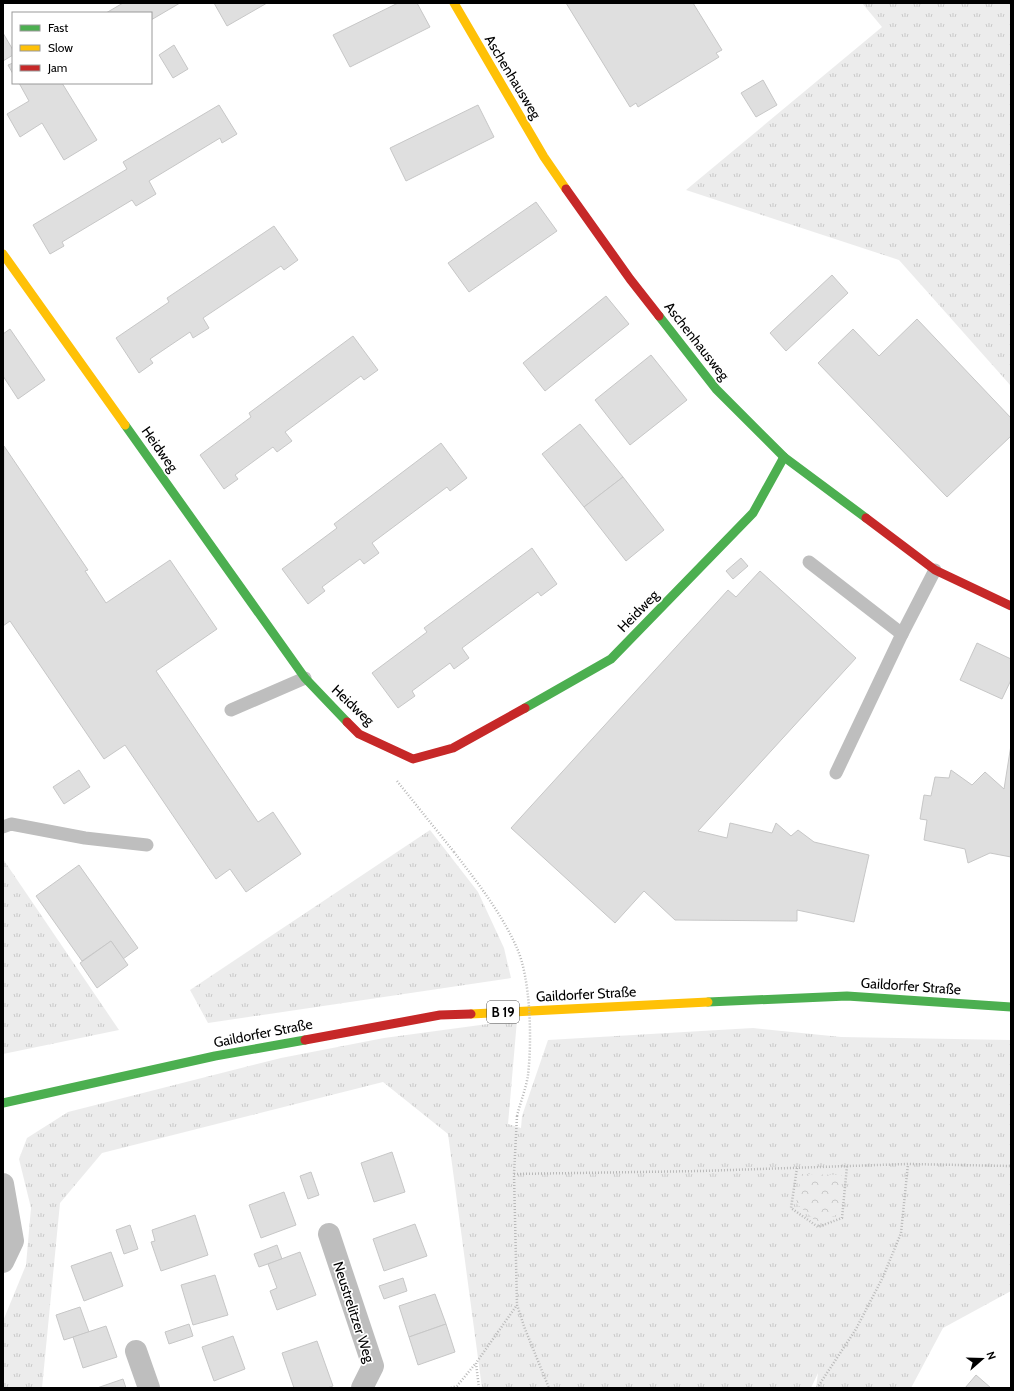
<svg xmlns="http://www.w3.org/2000/svg" width="1014" height="1391" font-family="Cabin,sans-serif">
<defs>
<pattern id="grass-tufts" width="24" height="20" patternUnits="userSpaceOnUse"><rect width="24" height="20" fill="#ececec"/><path d="M3 7l-1-3M5 7V3M7 7l1-3M15 17l-1-3M17 17v-4M19 17l1-3" fill="none" stroke="#c9c9c9"/></pattern>
<pattern id="park-crowns" width="20" height="18" patternUnits="userSpaceOnUse"><rect width="20" height="18" fill="#ececec"/><path d="M2 6a3 3 0 1 1 6 0M12 15a3 3 0 1 1 6 0" fill="none" stroke="#c9c9c9"/></pattern>
</defs>
<rect width="100%" height="100%" fill="#fff"/>
<g fill="url(#grass-tufts)">
<path d="M862,3H1011V386L899,260L686,190L882,27Z"/>
<path d="M430,830L478,892L504,948L511,978L208,1023L190,990Z"/>
<path d="M3,859L119,1030L3,1054Z"/>
<path d="M517,1020L508,1124L521,1128L522,1116L548,1040L753,1028L841,1037L1011,1040V1291L943,1328L911,1388H816L818,1373L811,1388H482L448,1134L383,1082L102,1153L60,1203L42,1388H3V1321L26,1265L31,1208L19,1159L27,1138L68,1112L281,1058L384,1038Z"/>
</g>
<path fill="url(#park-crowns)" d="M802,1174L842,1175L838,1214L818,1223L796,1203Z"/>
<g fill="#dfdfdf" stroke="#c7c7c7">
<path d="M123,3H180L151,20V13H106Z"/>
<path d="M214,3H267L227,26Z"/>
<path d="M398,3H417L430,27L350,67L333,35Z"/>
<path d="M566,3H693L722,50L716,53L719,57L638,107L636,103L630,107Z"/>
<path d="M3,33L13,50V55L3,61Z"/>
<path d="M174,45L188,69L173,78L159,55Z"/>
<path d="M13,63V74L8,65Z"/>
<path d="M763,80L777,105L756,117L741,93Z"/>
<path d="M19,83H62L97,140L64,160L42,123L20,137L7,114L29,101Z"/>
<path d="M219,105L237,134L222,143L220,138L149,181L156,194L136,206L132,200L62,242L64,246L50,254L33,225L127,169L123,162Z"/>
<path d="M478,105L494,137L406,181L390,148Z"/>
<path d="M536,202L557,231L469,292L448,263Z"/>
<path d="M274,226L298,260L284,270L281,266L203,318L209,328L193,338L190,332L150,359L153,363L139,373L116,338L169,302L167,298Z"/>
<path d="M832,275L848,293L786,351L770,333Z"/>
<path d="M606,296L629,324L545,391L523,363Z"/>
<path d="M917,319L1011,418V436L947,497L818,363L853,329L879,356Z"/>
<path d="M10,329L45,380L18,399L3,376V334Z"/>
<path d="M353,336L378,370L364,380L361,376L285,432L292,441L277,452L273,447L235,475L238,479L224,489L200,455L251,417L249,413Z"/>
<path d="M651,355L687,400L630,445L595,400Z"/>
<path d="M580,424L623,477L584,507L542,454Z"/>
<path d="M441,443L467,478L450,491L447,487L372,543L379,553L364,564L360,559L322,587L325,591L308,604L282,569L337,528L334,524Z"/>
<path d="M4,446L88,570L85,571L106,603L170,560L217,629L156,671L258,822L273,812L301,854L246,892L230,869L216,879L125,745L104,759L10,621L3,626Z"/>
<path d="M623,477L664,530L626,561L584,507Z"/>
<path d="M532,548L557,584L541,596L538,592L462,648L469,658L454,669L450,663L412,691L415,696L398,708L372,673L427,632L424,628Z"/>
<path d="M741,558L748,566L733,579L726,571Z"/>
<path d="M760,571L856,658L698,831L727,838L730,823L772,833L776,823L791,836L798,830L814,842L869,855L854,922L797,910V921L675,920L644,891L615,923L511,828L728,590L736,597Z"/>
<path d="M977,643L1011,659V680L1002,699L960,680Z"/>
<path d="M1011,745V857L990,853L968,863L965,849L924,840L927,820L920,819L924,795L931,796L935,777L949,778L951,770L972,785L985,772L1004,789Z"/>
<path d="M79,770L90,787L64,804L53,787Z"/>
<path d="M79,865L138,948L123,959L111,941L82,961L36,896Z"/>
<path d="M111,941L128,965L97,988L80,963Z"/>
<path d="M392,1152L405,1192L374,1202L361,1163Z"/>
<path d="M311,1172L319,1195L308,1199L300,1176Z"/>
<path d="M284,1192L296,1225L261,1238L249,1205Z"/>
<path d="M195,1215L208,1255L161,1271L151,1242L155,1241L152,1230Z"/>
<path d="M415,1224L427,1256L384,1271L373,1239Z"/>
<path d="M130,1225L138,1249L124,1254L116,1230Z"/>
<path d="M277,1245L282,1259L259,1267L254,1254Z"/>
<path d="M111,1252L123,1286L84,1301L71,1266Z"/>
<path d="M300,1252L316,1295L277,1310L270,1291L277,1288L268,1264Z"/>
<path d="M215,1275L228,1315L193,1325L181,1285Z"/>
<path d="M403,1278L407,1291L384,1299L379,1286Z"/>
<path d="M435,1294L446,1324L409,1337L399,1306Z"/>
<path d="M80,1307L89,1332L64,1340L56,1315Z"/>
<path d="M189,1324L193,1336L169,1344L165,1332Z"/>
<path d="M446,1324L455,1352L418,1365L409,1337Z"/>
<path d="M106,1326L117,1357L83,1368L73,1337Z"/>
<path d="M233,1336L245,1369L214,1381L202,1347Z"/>
<path d="M317,1341L333,1386L327,1388H294L282,1353Z"/>
<path d="M976,1375L991,1388H965Z"/>
<path d="M123,1379L126,1388H97Z"/>
</g>
<g fill="none" stroke-linecap="round" stroke-linejoin="round">
<g stroke="#b9b9b9" stroke-width="2.5" stroke-dasharray="1 2" stroke-linecap="butt">
<path d="M397,781L454,852"/>
<path d="M517,1116L514,1174L517,1305L525,1329L549,1388"/>
<path d="M797,1168L791,1208L818,1227L842,1218L847,1166"/>
<path d="M514,1174L701,1171L908,1164L1011,1166"/>
<path d="M451,1388L457,1386L476,1363"/>
<path d="M479,1388L476,1363L517,1305"/>
<path d="M817,1388L856,1329L883,1277L901,1233L908,1164"/>
</g>
<g stroke="#bebebe" stroke-width="13">
<path d="M809,562L902,634"/>
<path d="M231,710L305,678"/>
<path d="M836,773L902,634L935,570"/>
<path d="M3,827L11,824L85,838L147,845"/>
</g>
<g stroke="#bebebe" stroke-width="22">
<path d="M3,1184L13,1241L3,1262"/>
<path d="M329,1234L373,1366L362,1388"/>
<path d="M136,1351L149,1388"/>
</g>
<g stroke="#4caf50" stroke-width="9">
<path d="M659,316L716,389L784,457L866,518"/>
<path d="M125,425L305,678L347,722"/>
<path d="M525,708L611,659L753,513L784,457"/>
<path d="M708,1002L847,996L1011,1007"/>
<path d="M3,1103L215,1056L305,1040"/>
</g>
<g stroke="#ffc107" stroke-width="9">
<path d="M454,3L544,157L566,189"/>
<path d="M3,254L125,425"/>
<path d="M471,1014L708,1002"/>
</g>
<g stroke="#c62828" stroke-width="9">
<path d="M566,189L630,279L659,316"/>
<path d="M866,518L935,570L1011,606"/>
<path d="M347,722L359,734L413,759L453,748L525,708"/>
<path d="M305,1040L440,1015L471,1014"/>
</g>
<path stroke="#b9b9b9" stroke-width="2.5" stroke-dasharray="1 2" stroke-linecap="butt" d="M454,852C477,882 500,911 516,946C531,977 532,1041 528,1075C526,1089 520,1103 517,1116"/>
</g>
<g text-anchor="middle" dominant-baseline="central" stroke-width="3.5" stroke-linejoin="round" paint-order="stroke">
<rect fill="#fff" stroke="#4c4c4c" stroke-width="1" x="487" y="1001" width="32" height="22" rx="3"/>
<g font-size="13" font-weight="bold" fill="#000">
<text x="503" y="1012">B 19</text>
</g>
<g font-size="14" fill="#000" stroke="#fff">
<text transform="translate(513 77) rotate(59)">Aschenhausweg</text>
<text transform="translate(697 341) rotate(52)">Aschenhausweg</text>
<text transform="translate(160 449) rotate(55)">Heidweg</text>
<text transform="translate(638 611) rotate(-46)">Heidweg</text>
<text transform="translate(353 705) rotate(43)">Heidweg</text>
<text transform="translate(911 986) rotate(4)">Gaildorfer Straße</text>
<text transform="translate(586 994) rotate(-3)">Gaildorfer Straße</text>
<text transform="translate(263 1033) rotate(-11)">Gaildorfer Straße</text>
<text transform="translate(354 1312) rotate(72)">Neustrelitzer Weg</text>
</g>
</g>
<rect width="1014" height="1391" fill="none" stroke="#000000" stroke-width="8"/>
<rect x="12" y="12" width="140" height="72" fill="#ffffff" stroke="#999999"/>
<rect x="20" y="25" width="20" height="6" fill="#4caf50" stroke="#999999"/>
<text x="48" y="32" font-size="12" fill="#000000">Fast</text>
<rect x="20" y="45" width="20" height="6" fill="#ffc107" stroke="#999999"/>
<text x="48" y="52" font-size="12" fill="#000000">Slow</text>
<rect x="20" y="65" width="20" height="6" fill="#c62828" stroke="#999999"/>
<text x="48" y="72" font-size="12" fill="#000000">Jam</text>
<g transform="translate(982 1359) rotate(70)" stroke="#ffffff" stroke-width="3" paint-order="stroke">
<path d="M0-3L7 15L0 10L-7 15Z" fill="#000000"/>
<text y="-6" font-size="11" font-weight="bold" text-anchor="middle" fill="#000000">N</text>
</g>
</svg>
